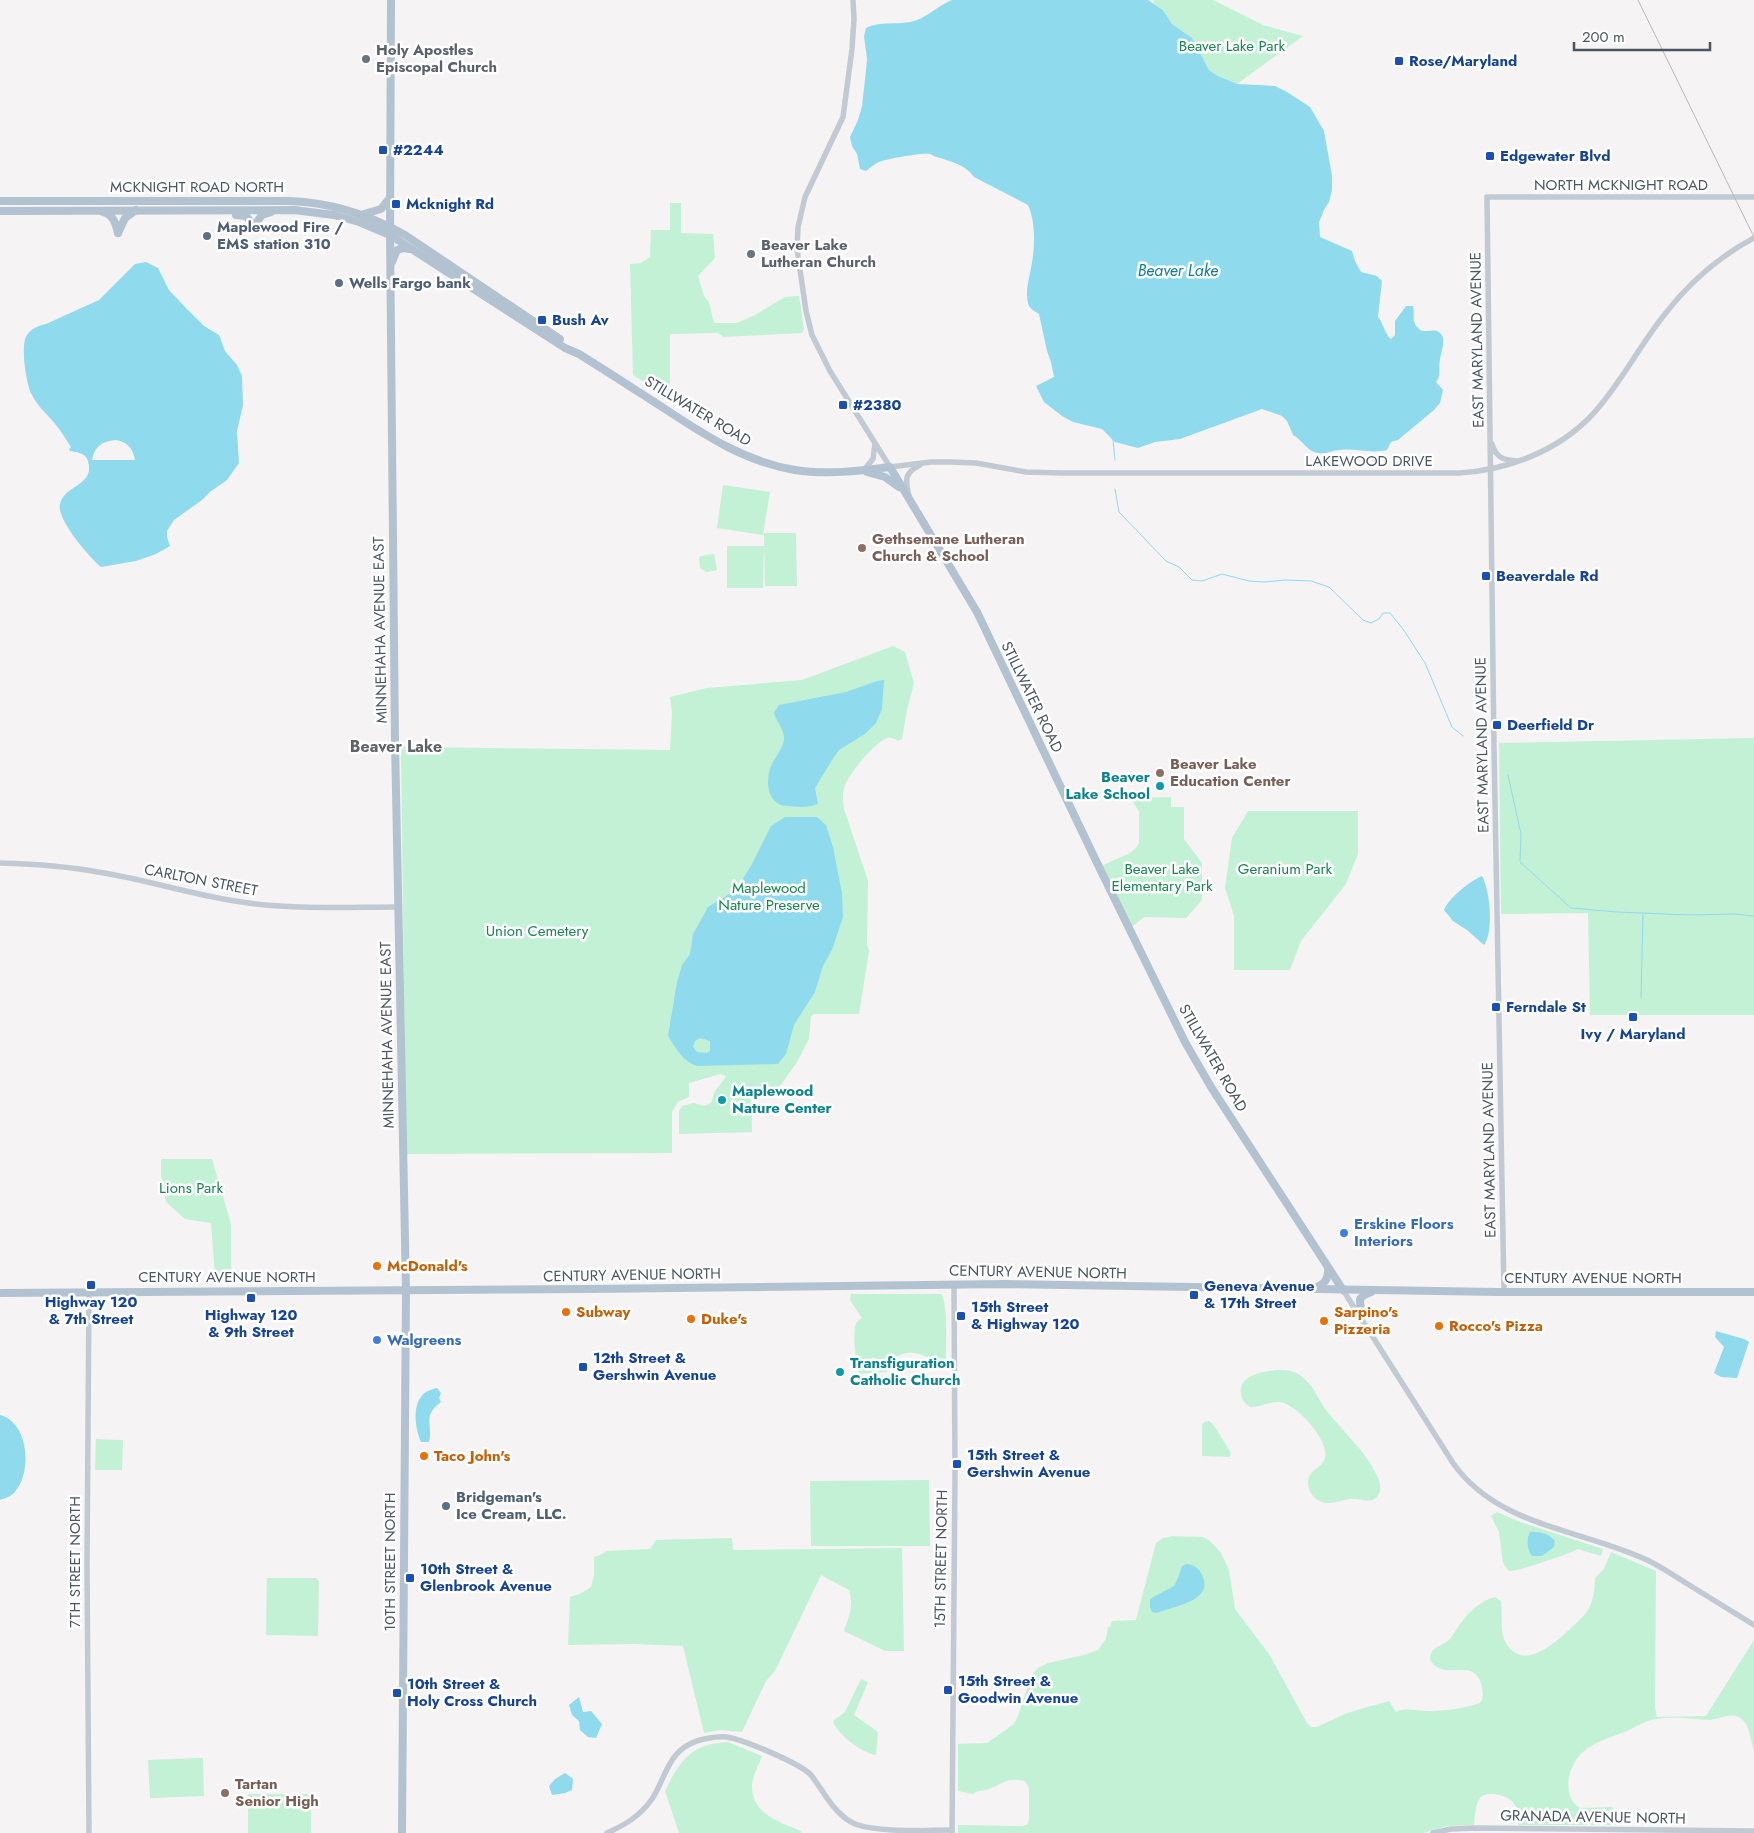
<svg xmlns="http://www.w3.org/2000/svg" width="1754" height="1833" font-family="Jost,sans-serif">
<rect width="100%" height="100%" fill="#f5f3f3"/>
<g fill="#c3f1d5" fill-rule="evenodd">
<path d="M1154,0H1213L1263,25L1303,36L1237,84L1218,76L1209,70L1192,38L1172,24L1163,10L1153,3Z"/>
<path d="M670,203H681V233L713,234L715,258L698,276L704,296L709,302L714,323H737L755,315L785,297L799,296L804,329L802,333L723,337L718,333L670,334V399L633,375L630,264L641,263L650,257L651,230H670Z"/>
<path d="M723,485L770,492L763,535L717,528Z"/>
<path d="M764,533H796L797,586H765Z"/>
<path d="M727,546H764L763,588H727Z"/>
<path d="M714,554L717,570L706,572L700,568L699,558L701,556Z"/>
<path d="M893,646L905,652L914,683L907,710L902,739L898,741C895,739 891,737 887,738C875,742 849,774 845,785C842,793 843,801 844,809L868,881L867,944L869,951L859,1014H814L811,1016L809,1039L797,1062L778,1089L751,1090L752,1132L679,1134V1111L682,1106L694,1103L704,1106L711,1103L714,1093L726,1076L720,1074L689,1083V1097L678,1102L672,1112V1153L406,1154L401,747L670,750L672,714L670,697L707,688L802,680Z"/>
<path d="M1754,738V1015H1590L1588,913L1501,914L1499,743Z"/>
<path d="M1171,797V807H1184V839L1202,863V900L1186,918L1144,917L1129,929L1099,867L1130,853L1136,848L1139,843V811L1130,798Z"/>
<path d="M1248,811H1358V854L1346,884L1301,941L1290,970H1234V916L1225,888L1232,838Z"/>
<path d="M161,1159H212L231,1224V1276L215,1275L211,1223L185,1219L166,1202L161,1175Z"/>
<path d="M851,1294H941C949,1304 945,1353 946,1368H933L930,1358C911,1350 905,1351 888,1361L887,1372L859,1374C856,1360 853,1341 855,1327C856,1322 859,1320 862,1318L850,1300Z"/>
<path d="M1279,1370C1287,1370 1295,1371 1301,1376C1313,1384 1318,1399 1326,1410C1343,1432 1367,1452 1378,1478C1381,1485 1382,1493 1375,1499C1367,1503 1358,1498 1349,1499C1342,1500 1336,1503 1330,1503C1318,1504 1308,1494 1308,1482C1309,1469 1322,1469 1325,1458C1330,1441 1297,1404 1280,1402C1270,1401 1260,1408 1250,1407C1245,1404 1242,1400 1241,1394C1238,1374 1265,1371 1279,1370Z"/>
<path d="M1209,1421L1213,1424L1231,1453L1230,1457L1202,1456V1425L1204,1422Z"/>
<path d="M96,1439L123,1440L122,1470H95Z"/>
<path d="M929,1480L930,1546H811L810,1481Z"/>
<path d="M1497,1512L1520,1522L1603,1549L1601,1556L1578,1549C1571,1553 1517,1572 1509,1571L1503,1563L1499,1532L1491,1516ZM1540,1533L1553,1538L1555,1543L1532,1556L1529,1550L1528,1535Z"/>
<path d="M1173,1536L1203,1537L1210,1541L1221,1553L1229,1570L1235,1609L1269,1654L1307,1723L1311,1727H1317L1347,1713L1389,1701L1396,1712C1404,1707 1418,1711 1428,1711C1444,1711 1464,1709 1480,1703C1484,1698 1483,1693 1482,1687C1476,1655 1444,1683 1430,1660C1430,1646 1442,1647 1450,1639C1454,1634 1457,1628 1461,1623C1468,1612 1482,1600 1495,1597L1501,1601C1503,1615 1499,1630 1506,1643C1523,1673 1556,1642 1571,1628C1577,1622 1585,1616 1589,1608C1594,1598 1595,1588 1595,1578L1604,1569L1611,1552L1656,1571L1655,1707L1657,1717L1706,1716L1754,1640V1752C1751,1742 1750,1723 1740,1718C1731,1712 1720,1719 1710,1720C1706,1720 1700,1719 1695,1719C1683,1718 1669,1717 1657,1719C1647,1720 1637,1726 1629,1730C1603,1741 1576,1745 1569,1777C1567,1788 1569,1802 1580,1808L1612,1807L1616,1813V1825H1519C1518,1818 1518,1811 1515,1805C1511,1796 1487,1789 1480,1798C1475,1805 1475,1817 1474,1825L1447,1826L1423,1833H958V1825L1023,1826L1028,1824L1029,1819V1788L1025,1781C1007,1777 1004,1783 989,1789C983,1791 978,1790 973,1794L958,1791V1744L987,1743L1014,1724L1018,1716L1031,1676L1038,1668L1048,1663L1084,1655L1098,1650L1106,1639L1108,1627H1110L1112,1621L1136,1620L1156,1543L1163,1538Z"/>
<path d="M732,1538L733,1550L902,1548L904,1651H885L844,1631C849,1616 854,1605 849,1590L821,1575L775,1671L766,1681L742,1732L720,1730L704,1733L683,1646L634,1644L568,1645L570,1597L580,1594L591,1587L594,1575V1557L598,1556L607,1551L650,1549L656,1540Z"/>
<path d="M267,1578H316L319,1581L318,1636L266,1635Z"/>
<path d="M861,1679L868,1682L854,1715L878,1732L876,1755C862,1753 838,1735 833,1721L845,1712Z"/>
<path d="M728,1742L762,1756C759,1765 752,1777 752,1786C752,1814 779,1822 801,1831V1833H679L665,1791C680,1760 691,1744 728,1742Z"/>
<path d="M203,1758L204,1796L150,1798L148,1760Z"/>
<rect x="248" y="1794" width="63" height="39"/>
</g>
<g fill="#90daee" fill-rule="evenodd">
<path d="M952,0H1148L1163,10L1172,24L1192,38L1209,70L1218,76L1237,84L1275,86L1287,92L1310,107L1324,131L1332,176V190L1329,202L1324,210L1319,222L1320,237L1352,251L1355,261L1361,272L1377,276L1382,281L1378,317C1384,324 1384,333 1391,339L1395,335V321L1406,306H1413C1415,314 1411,321 1418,328C1424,335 1434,327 1440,333C1447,339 1441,352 1440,359C1438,369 1442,374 1436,382L1443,390L1440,403L1434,410L1398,440L1391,442L1387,450C1371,454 1356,448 1340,450C1332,450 1327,455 1317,453C1306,450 1302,440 1293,435L1287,421L1282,416L1262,409L1180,439L1155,442L1138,448L1115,442L1102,429L1073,422L1062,416L1044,402L1036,386L1054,377L1051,362L1047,351L1039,314C1034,311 1029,308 1028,303C1025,292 1029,279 1031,268C1035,248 1036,223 1028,205L974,177C964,164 952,162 937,157C934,157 932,154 930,154C923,152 886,159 879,162C874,164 870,168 866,171L860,169L857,154L852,146L850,137L858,120L862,106L866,70L867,59L864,36L866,28C880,21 895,25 910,22C926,19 937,6 952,0Z"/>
<path d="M146,262L158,268L169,290L186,308L204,326L219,335L225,351L237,365L242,376L243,405L237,431L239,463L227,480L210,492L202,500L174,520L167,531V537L170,546L156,554L136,561L101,567C90,558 56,519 60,504C64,486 91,486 89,466C88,453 80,453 70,451L69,449L71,447C66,440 62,432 56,425C48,415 38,407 32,395C26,385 20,344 27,335C32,328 38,326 46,324L99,300L135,264ZM116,440C128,442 133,449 135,460H92C94,447 102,441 116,440Z"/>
<path d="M884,680L882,709L876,723L865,734L839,750L832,760L815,788L818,804C808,808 797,807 787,806C767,805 765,781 771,766C775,756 784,748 784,738C784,729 776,721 774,713L779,705L846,692L877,681Z"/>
<path d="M785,817H817L826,825L833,847L842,893L843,917L832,950L823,966L815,992L794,1025L786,1054L778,1064L697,1066C683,1062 676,1048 668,1036L677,982L682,965L690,954L693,934L708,907L736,890L752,864L771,826ZM700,1038L710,1041V1051L707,1053L697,1052L693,1047L695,1041Z"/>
<path d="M1482,876C1490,889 1494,933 1484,945L1467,930L1453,921L1444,910C1449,898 1470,881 1482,876Z"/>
<path d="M1716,1331L1744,1339L1749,1342L1737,1378L1721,1377L1714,1373L1724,1347L1715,1337Z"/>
<path d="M437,1388L441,1393L439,1398L441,1402C421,1417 434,1425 429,1442H421C415,1428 411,1402 426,1392C429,1390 433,1389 437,1388Z"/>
<path d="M0,1415C29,1422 33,1474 14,1493C10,1497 5,1498 0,1500Z"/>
<path d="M1530,1532C1538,1531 1550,1534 1555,1541L1554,1547L1542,1556H1532C1527,1550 1526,1538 1530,1532Z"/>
<path d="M1187,1564C1194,1565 1199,1568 1202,1575C1215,1601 1174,1606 1157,1613L1152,1612L1150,1607V1599L1174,1586L1178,1578L1182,1566Z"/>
<path d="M579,1697L583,1712L591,1711L602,1724L596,1738L588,1737L580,1730L579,1721L572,1715L569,1705Z"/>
<path d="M565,1773L573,1779L572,1790L565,1793L552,1795L549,1786L555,1779Z"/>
</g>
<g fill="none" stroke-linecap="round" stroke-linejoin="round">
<g stroke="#90daee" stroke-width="1">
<path d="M1113,439L1115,460"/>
<path d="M1115,489L1119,512L1166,561L1179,567L1192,580L1202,581L1222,574L1249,581L1264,582L1285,580L1311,581L1329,587L1363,620L1371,623L1379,619L1383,613H1390L1403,629L1425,663L1452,727L1463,736"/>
<path d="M1508,775L1521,834L1520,862L1571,908L1617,912L1689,915L1735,914L1754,916"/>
<path d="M1641,998L1643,914"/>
</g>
<g stroke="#c1cad2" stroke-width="5.5">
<path d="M853,0L854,19L852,49L843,117L805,197L798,227L797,249L806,311L812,335L830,371L890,467L931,462H951L976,463L1026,472L1062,473H1459C1508,470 1558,451 1592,415C1620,385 1639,346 1665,314C1689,283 1720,256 1754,238"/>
<path d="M1492,444C1496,458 1504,460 1517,461"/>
<path d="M863,471L873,459L875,444"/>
<path d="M909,496C905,480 904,473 920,465"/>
<path d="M0,863C33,864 66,866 98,872C144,879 189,894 235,901C289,910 344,907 398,907"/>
<path d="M1343,1290L1453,1463C1498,1527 1581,1529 1647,1560C1660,1566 1673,1575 1686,1583C1709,1597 1731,1611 1754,1625"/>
<path d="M89,1291L87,1565L89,1833"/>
<path d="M1504,1292L1494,747L1487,197H1754"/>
<path d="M607,1833C625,1825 640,1816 652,1799C664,1781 668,1754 690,1744C699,1739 717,1736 727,1737C744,1740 797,1762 810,1774C814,1778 817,1784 821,1789C829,1802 841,1818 855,1824C880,1833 924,1830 952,1830"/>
<path d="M952,1833L955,1475L954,1284"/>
<path d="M1433,1833L1451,1829L1475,1828L1754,1831"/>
</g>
<g stroke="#b3c2d1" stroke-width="8">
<path d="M391,0L390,235L395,741L406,1290L402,1833"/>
<path d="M0,201H287C330,202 368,214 405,235L560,339"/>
<path d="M0,211L294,210L334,215L359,222L390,235L565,348L579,354C608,372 637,391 665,409C706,436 746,462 795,470C826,475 859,471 890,467L977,612L1099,867L1185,1042L1211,1087L1343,1290"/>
<path d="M103,212C113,214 116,224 118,233"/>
<path d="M364,214L381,209L389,199"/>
<path d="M236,215L246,216L254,226L262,215L271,212"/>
<path d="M118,233L125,218L136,210"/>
<path d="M392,262L397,250L403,248L410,249"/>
<path d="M867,472L885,477L899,487"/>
<path d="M1313,1288C1324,1285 1329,1280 1328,1268"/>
<path d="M0,1293L588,1289L1006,1284L1497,1292H1754"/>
<path d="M1361,1318L1360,1299L1364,1295L1371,1292"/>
</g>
<path stroke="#b5b8bd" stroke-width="1" d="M1638,0L1754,237"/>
</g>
<g fill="#6b7280" stroke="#fff" stroke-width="2">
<circle cx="366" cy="59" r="5"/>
<circle cx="751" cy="254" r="5"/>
</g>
<g fill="#1a4fb4" stroke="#fff" stroke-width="2">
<rect x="1394" y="56" width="10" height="10" rx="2.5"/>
<rect x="378" y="145" width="10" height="10" rx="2.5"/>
<rect x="1485" y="151" width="10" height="10" rx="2.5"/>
<rect x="391" y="199" width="10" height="10" rx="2.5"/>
<rect x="537" y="315" width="10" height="10" rx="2.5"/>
<rect x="838" y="400" width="10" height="10" rx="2.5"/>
<rect x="1481" y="571" width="10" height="10" rx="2.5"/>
<rect x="1492" y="720" width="10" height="10" rx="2.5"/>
<rect x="1491" y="1002" width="10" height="10" rx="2.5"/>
<rect x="1628" y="1012" width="10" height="10" rx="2.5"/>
<rect x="86" y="1280" width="10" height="10" rx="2.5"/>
<rect x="1189" y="1290" width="10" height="10" rx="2.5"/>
<rect x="246" y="1293" width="10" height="10" rx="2.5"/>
<rect x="956" y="1311" width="10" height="10" rx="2.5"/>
<rect x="578" y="1362" width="10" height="10" rx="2.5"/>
<rect x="952" y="1459" width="10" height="10" rx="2.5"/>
<rect x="405" y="1573" width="10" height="10" rx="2.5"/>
<rect x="943" y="1685" width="10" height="10" rx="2.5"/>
<rect x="392" y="1688" width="10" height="10" rx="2.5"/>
</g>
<g fill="#5c6f8a" stroke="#fff" stroke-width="2">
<circle cx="207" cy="236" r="5"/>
<circle cx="339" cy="283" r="5"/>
<circle cx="446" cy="1506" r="5"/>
</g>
<g fill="#8d6e63" stroke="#fff" stroke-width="2">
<circle cx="862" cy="548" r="5"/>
<circle cx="1160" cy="773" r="5"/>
<circle cx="225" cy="1793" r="5"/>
</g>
<g fill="#0f9aa8" stroke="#fff" stroke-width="2">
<circle cx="1160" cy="786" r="5"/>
<circle cx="722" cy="1100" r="5"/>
<circle cx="840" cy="1372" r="5"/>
</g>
<g fill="#3f7fe0" stroke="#fff" stroke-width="2">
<circle cx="1344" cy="1233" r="5"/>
<circle cx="377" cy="1340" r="5"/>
</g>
<g fill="#e8710a" stroke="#fff" stroke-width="2">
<circle cx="377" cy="1266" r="5"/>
<circle cx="566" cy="1312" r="5"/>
<circle cx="691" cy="1319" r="5"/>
<circle cx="1324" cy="1321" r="5"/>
<circle cx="1439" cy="1326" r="5"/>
<circle cx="424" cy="1456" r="5"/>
</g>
<g text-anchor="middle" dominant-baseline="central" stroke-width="5" stroke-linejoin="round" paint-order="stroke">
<g font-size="15" fill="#17864f" stroke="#fff">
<text x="1232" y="46">Beaver Lake Park</text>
<text x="1162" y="869">Beaver Lake<tspan x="1162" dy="17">Elementary Park</tspan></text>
<text x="1285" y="869">Geranium Park</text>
<text x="769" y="888">Maplewood<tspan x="769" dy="17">Nature Preserve</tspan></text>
<text x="537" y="931">Union Cemetery</text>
<text x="191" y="1188">Lions Park</text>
</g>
<g font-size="15" font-weight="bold" fill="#5b616d" stroke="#fff" text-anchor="start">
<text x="376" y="50">Holy Apostles<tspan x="376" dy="17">Episcopal Church</tspan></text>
<text x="761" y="245">Beaver Lake<tspan x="761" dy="17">Lutheran Church</tspan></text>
</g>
<g font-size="15" font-weight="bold" fill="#164399" stroke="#fff" text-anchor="start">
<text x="1409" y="61">Rose/Maryland</text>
<text x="393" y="150">#2244</text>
<text x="1500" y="156">Edgewater Blvd</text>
<text x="406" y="204">Mcknight Rd</text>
<text x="552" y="320">Bush Av</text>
<text x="853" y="405">#2380</text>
<text x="1496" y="576">Beaverdale Rd</text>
<text x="1507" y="725">Deerfield Dr</text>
<text x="1506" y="1007">Ferndale St</text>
<text x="1633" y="1034" text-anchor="middle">Ivy / Maryland</text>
<text x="1204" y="1286">Geneva Avenue<tspan x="1204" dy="17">&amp; 17th Street</tspan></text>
<text x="91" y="1302" text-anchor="middle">Highway 120<tspan x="91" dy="17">&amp; 7th Street</tspan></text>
<text x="971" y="1307">15th Street<tspan x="971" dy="17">&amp; Highway 120</tspan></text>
<text x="251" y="1315" text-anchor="middle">Highway 120<tspan x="251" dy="17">&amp; 9th Street</tspan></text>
<text x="593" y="1358">12th Street &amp;<tspan x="593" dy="17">Gershwin Avenue</tspan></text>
<text x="967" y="1455">15th Street &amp;<tspan x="967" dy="17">Gershwin Avenue</tspan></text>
<text x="420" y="1569">10th Street &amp;<tspan x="420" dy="17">Glenbrook Avenue</tspan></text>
<text x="958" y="1681">15th Street &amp;<tspan x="958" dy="17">Goodwin Avenue</tspan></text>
<text x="407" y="1684">10th Street &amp;<tspan x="407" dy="17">Holy Cross Church</tspan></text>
</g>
<g font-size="15" fill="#4a5661" stroke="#fff">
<text x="1621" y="185">NORTH MCKNIGHT ROAD</text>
<text x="197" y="187">MCKNIGHT ROAD NORTH</text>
<text transform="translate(1477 340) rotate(-91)">EAST MARYLAND AVENUE</text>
<text transform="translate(698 411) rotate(31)">STILLWATER ROAD</text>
<text x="1369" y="461">LAKEWOOD DRIVE</text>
<text transform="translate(380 630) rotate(-91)">MINNEHAHA AVENUE EAST</text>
<text transform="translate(1032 697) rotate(64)">STILLWATER ROAD</text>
<text transform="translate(1482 745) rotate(-91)">EAST MARYLAND AVENUE</text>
<text transform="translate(201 880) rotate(11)">CARLTON STREET</text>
<text transform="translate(387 1035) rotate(-91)">MINNEHAHA AVENUE EAST</text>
<text transform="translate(1213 1058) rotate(60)">STILLWATER ROAD</text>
<text transform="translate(1489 1150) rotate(-91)">EAST MARYLAND AVENUE</text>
<text transform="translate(1038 1272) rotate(1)">CENTURY AVENUE NORTH</text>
<text transform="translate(632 1275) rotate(-1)">CENTURY AVENUE NORTH</text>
<text x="227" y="1277">CENTURY AVENUE NORTH</text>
<text x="1593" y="1278">CENTURY AVENUE NORTH</text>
<text transform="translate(941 1559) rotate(-89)">15TH STREET NORTH</text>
<text transform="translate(75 1562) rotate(-90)">7TH STREET NORTH</text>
<text transform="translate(390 1562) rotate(-90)">10TH STREET NORTH</text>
<text transform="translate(1593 1817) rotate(1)">GRANADA AVENUE NORTH</text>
</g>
<g font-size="15" font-weight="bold" fill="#4e5e75" stroke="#fff" text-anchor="start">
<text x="217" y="227">Maplewood Fire /<tspan x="217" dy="17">EMS station 310</tspan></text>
<text x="349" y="283">Wells Fargo bank</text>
<text x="456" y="1497">Bridgeman's<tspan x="456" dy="17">Ice Cream, LLC.</tspan></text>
</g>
<g font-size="15" font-weight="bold" fill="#785e54" stroke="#fff" text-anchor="start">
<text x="872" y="539">Gethsemane Lutheran<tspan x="872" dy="17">Church &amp; School</tspan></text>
<text x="1170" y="764">Beaver Lake<tspan x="1170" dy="17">Education Center</tspan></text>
<text x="235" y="1784">Tartan<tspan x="235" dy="17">Senior High</tspan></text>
</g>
<g font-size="15" font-weight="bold" fill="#0d838f" stroke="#fff" text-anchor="start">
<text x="1150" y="777" text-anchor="end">Beaver<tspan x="1150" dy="17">Lake School</tspan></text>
<text x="732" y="1091">Maplewood<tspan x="732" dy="17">Nature Center</tspan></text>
<text x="850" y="1363">Transfiguration<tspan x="850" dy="17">Catholic Church</tspan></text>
</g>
<g font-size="15" font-weight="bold" fill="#366cbe" stroke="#fff" text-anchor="start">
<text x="1354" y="1224">Erskine Floors<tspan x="1354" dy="17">Interiors</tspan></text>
<text x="387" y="1340">Walgreens</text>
</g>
<g font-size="15" font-weight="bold" fill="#c56008" stroke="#fff" text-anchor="start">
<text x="387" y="1266">McDonald's</text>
<text x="576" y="1312">Subway</text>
<text x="1334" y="1312">Sarpino's<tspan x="1334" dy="17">Pizzeria</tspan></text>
<text x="701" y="1319">Duke's</text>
<text x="1449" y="1326">Rocco's Pizza</text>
<text x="434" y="1456">Taco John's</text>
</g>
<g font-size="16" font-style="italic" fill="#0c7c9b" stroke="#fff">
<text x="1178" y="270">Beaver Lake</text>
</g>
<g font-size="16" font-weight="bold" fill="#5f6368" stroke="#fff">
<text x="396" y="746">Beaver Lake</text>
</g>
</g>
<path d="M1574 42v8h136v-8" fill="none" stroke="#4a5661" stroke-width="2.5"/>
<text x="1582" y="42" font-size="15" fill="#4a5661" stroke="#ffffff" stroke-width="4" paint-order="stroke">200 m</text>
</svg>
